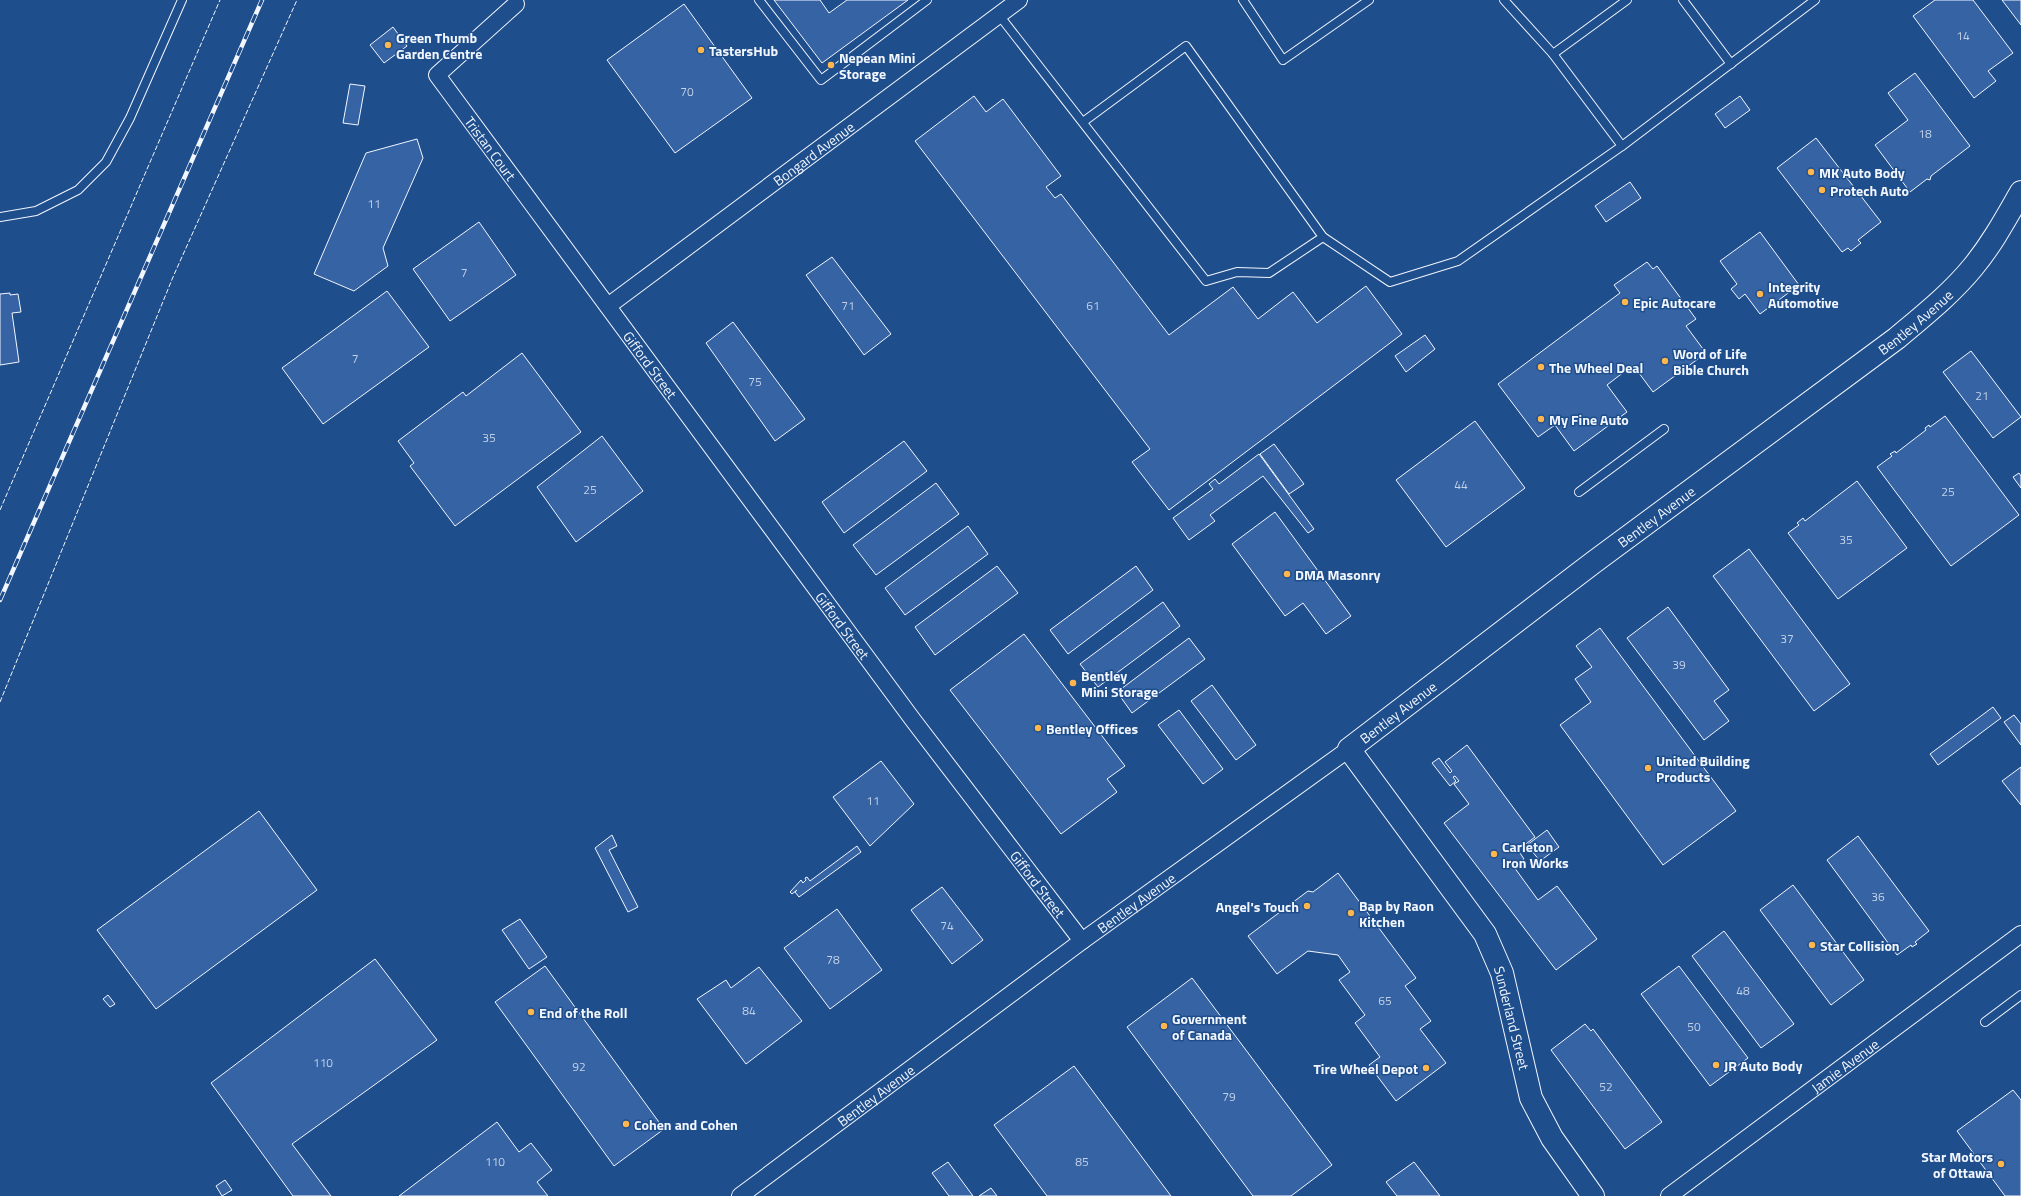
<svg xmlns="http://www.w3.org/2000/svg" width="2021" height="1196" font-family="'Titillium Web',sans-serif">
<rect width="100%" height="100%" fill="#1f4e8c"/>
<g fill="#3563a3" stroke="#f2f6ff">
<path d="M774,0H820L829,13L847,0H908L822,63Z"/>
<path d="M1935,0H1973L2013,53L1988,71L1996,81L1974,98L1913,16Z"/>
<path d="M2002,0H2021V25Z"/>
<path d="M684,4L752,98L675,153L607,60Z"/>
<path d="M393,27L407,46L384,63L370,45Z"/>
<path d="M1915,73L1970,146L1931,176L1930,180L1927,179L1910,192L1875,145L1908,120L1888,93Z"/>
<path d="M350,84L365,86L358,125L343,123Z"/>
<path d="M974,96L986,112L1003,99L1061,176L1046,187L1055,198L1061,194L1169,335L1233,287L1258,319L1293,292L1317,323L1366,286L1402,334L1169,510L1132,462L1150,449L915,141Z"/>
<path d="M1740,96L1750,110L1725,128L1715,114Z"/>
<path d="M1816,138L1881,222L1858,240L1861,243L1851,251L1848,248L1842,252L1777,168Z"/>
<path d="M417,139L423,158L383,248L388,266L354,291L314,274L366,153Z"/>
<path d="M1630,182L1641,198L1606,222L1595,206Z"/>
<path d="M479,222L516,275L450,321L413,269Z"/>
<path d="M1760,232L1799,285L1760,314L1745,294L1739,299L1731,289L1737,284L1720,261Z"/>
<path d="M832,257L891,334L864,355L806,275Z"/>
<path d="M1647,262L1653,269L1657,266L1696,319L1686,326L1706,353L1653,392L1633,365L1607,385L1627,412L1574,451L1555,425L1538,437L1498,384L1620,293L1614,285Z"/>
<path d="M387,291L429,347L323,424L282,368Z"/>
<path d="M10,293V295L18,294L21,312L12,313L19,362L0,365V294Z"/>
<path d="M733,322L805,419L775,441L706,343Z"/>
<path d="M1425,335L1435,349L1406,372L1395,356Z"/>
<path d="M1971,351L2021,417L1993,438L1943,372Z"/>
<path d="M522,353L581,432L455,526L410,466L414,463L398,441L463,392L466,396Z"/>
<path d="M1945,416L2019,515L1951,566L1877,467L1892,456L1890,454L1895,451L1896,453L1926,430L1925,428L1929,425L1930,427Z"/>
<path d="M1475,421L1525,488L1446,547L1396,480Z"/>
<path d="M602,436L643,491L576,542L537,487Z"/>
<path d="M904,441L927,471L844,533L822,502Z"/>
<path d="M1274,444L1304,484L1289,494L1260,454Z"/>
<path d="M1259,454L1314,529L1308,533L1263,476L1210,515L1215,521L1189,540L1173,518L1213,489L1209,484L1215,479L1219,484Z"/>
<path d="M2019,473L2021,476V488L2013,477Z"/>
<path d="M1857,481L1907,548L1838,599L1788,533L1799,525L1797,523L1803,518L1805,521Z"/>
<path d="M936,483L959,514L876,575L853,545Z"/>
<path d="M1275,512L1351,616L1326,634L1303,603L1285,616L1232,544Z"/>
<path d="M968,526L988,554L905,615L885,588Z"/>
<path d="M1749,549L1850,684L1814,711L1713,576Z"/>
<path d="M997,566L1018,593L935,655L915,627Z"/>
<path d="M1136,566L1153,590L1068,654L1050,630Z"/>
<path d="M1163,602L1180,626L1098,687L1080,664Z"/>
<path d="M1668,607L1729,690L1714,701L1729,721L1704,740L1627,638Z"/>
<path d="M1600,628L1736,811L1663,865L1560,725L1591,702L1575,679L1592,667L1576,646Z"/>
<path d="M1024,634L1125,766L1107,779L1117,792L1061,834L950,690Z"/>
<path d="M1189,638L1205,659L1132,713L1117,692Z"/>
<path d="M1212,685L1256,745L1236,760L1191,701Z"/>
<path d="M1993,707L2001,718L1938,765L1930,754Z"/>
<path d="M1179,710L1223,769L1203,784L1158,725Z"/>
<path d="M2014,715L2021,724V745L2004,722Z"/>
<path d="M1467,745L1535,837L1518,850L1524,859L1514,867L1538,900L1557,886L1597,939L1556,970L1444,823L1469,804L1454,784L1459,781L1455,776L1453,777L1456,781L1450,786L1432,763L1439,758L1450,773L1452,771L1445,762Z"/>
<path d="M881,761L914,804L870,846L833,797Z"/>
<path d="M2021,767V805L2002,781Z"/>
<path d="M259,811L317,890L156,1009L97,930Z"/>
<path d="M1547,830L1559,847L1540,861L1527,845Z"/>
<path d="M612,835L617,846L609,850L638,907L628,912L595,848Z"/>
<path d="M1858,836L1929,931L1915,942L1917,944L1912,947L1911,945L1897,955L1827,860Z"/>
<path d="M857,846L861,852L799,897L795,892L797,890L792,894L790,892L801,880L803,883L806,880L805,878L807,877L810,881Z"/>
<path d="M1338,873L1416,978L1405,986L1431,1021L1420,1029L1446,1063L1396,1101L1369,1065L1380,1057L1355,1023L1365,1015L1339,980L1350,972L1338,955L1308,951L1277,974L1248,936L1308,891L1313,892Z"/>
<path d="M1793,885L1864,980L1831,1005L1760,910Z"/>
<path d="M942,887L983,940L952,964L911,910Z"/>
<path d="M837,909L882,970L830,1009L784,948Z"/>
<path d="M520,919L547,957L529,969L502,930Z"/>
<path d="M1724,931L1794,1024L1761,1048L1692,956Z"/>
<path d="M375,959L437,1040L292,1144L331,1196H293L211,1083Z"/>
<path d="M545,966L664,1129L614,1166L495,1002Z"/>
<path d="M1679,966L1748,1058L1710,1086L1641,994Z"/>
<path d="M759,967L802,1021L746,1064L697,999L726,980L731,988Z"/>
<path d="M1192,978L1332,1165L1291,1196H1253L1127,1027Z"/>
<path d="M108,995L115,1004L110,1007L103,999Z"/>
<path d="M1585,1024L1591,1031L1593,1029L1662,1122L1625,1149L1551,1050Z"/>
<path d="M1074,1066L1171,1196H1047L994,1125Z"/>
<path d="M2013,1090L2021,1100V1196H2005L1957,1131Z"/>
<path d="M497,1122L519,1152L531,1143L552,1170L537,1182L548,1196H399Z"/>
<path d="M948,1162L973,1196H949L932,1173Z"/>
<path d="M1414,1162L1440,1196H1397L1386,1182Z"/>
<path d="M225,1180L232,1190L222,1196L216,1186Z"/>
<path d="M991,1188L997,1196H979Z"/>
</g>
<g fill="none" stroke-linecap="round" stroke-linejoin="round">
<defs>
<g id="lane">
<path d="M759,0L821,80L927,0"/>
<path d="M1243,0L1283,60L1369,0"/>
<path d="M1683,0L1731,64"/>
<path d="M999,15L1206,281L1237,272L1269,273L1323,237L1186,46L1083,122"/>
<path d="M1553,54L1627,0"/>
<path d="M1622,146L1815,0"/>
<path d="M0,217L36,211L78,190L106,162L130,118L182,0"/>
<path d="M1323,237L1390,282L1458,261L1622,146L1553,54L1504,0"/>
<path d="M1579,492L1664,429"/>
<path d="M1985,1022L2021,995"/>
</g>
<g id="street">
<path id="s1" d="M516,4L437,75L913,720L1082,941"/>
<path id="s2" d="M608,306L1019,0"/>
<path id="s3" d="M740,1196L1082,941L1349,749"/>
<path id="s4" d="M1669,1196L2021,934"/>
</g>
<g id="secondary">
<path id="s5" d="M1593,1196L1552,1138L1531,1098L1502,973L1485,934L1349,749L1594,562L1897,338C1923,316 1951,294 1973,267C1992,244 2006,218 2021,192"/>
</g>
</defs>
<use href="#lane" stroke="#f2f6ff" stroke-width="10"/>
<use href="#street" stroke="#f2f6ff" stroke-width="18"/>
<use href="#secondary" stroke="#f2f6ff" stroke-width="24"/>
<use href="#lane" stroke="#1f4e8c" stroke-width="8"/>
<use href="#street" stroke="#1f4e8c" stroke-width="16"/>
<use href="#secondary" stroke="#1f4e8c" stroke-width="22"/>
<defs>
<path id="rail" d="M0,600L262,0"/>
</defs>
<use href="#rail" stroke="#f2f6ff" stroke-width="4.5"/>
<use href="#rail" stroke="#1f4e8c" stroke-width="3" stroke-dasharray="9" stroke-linecap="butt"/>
<g stroke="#f2f6ff" stroke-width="1" stroke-dasharray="5 2" stroke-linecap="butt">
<path d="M0,510L220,0"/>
<path d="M0,702L173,277L297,0"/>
</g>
</g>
<g fill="#ffb74d" stroke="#1f4e8c" stroke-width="1.5">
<circle cx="388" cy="45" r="4"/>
<circle cx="701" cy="50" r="4"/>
<circle cx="831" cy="65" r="4"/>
<circle cx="1811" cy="172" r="4"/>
<circle cx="1822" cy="190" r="4"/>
<circle cx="1760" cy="294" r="4"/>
<circle cx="1625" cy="302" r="4"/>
<circle cx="1665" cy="361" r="4"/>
<circle cx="1541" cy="367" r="4"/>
<circle cx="1541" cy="419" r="4"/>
<circle cx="1287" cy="574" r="4"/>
<circle cx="1073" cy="683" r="4"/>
<circle cx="1038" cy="728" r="4"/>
<circle cx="1648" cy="768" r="4"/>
<circle cx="1494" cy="854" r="4"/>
<circle cx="1307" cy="906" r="4"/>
<circle cx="1351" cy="913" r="4"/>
<circle cx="1812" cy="945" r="4"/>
<circle cx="531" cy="1012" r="4"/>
<circle cx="1164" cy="1026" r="4"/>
<circle cx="1716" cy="1065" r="4"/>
<circle cx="1426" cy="1068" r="4"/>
<circle cx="626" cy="1124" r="4"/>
<circle cx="2001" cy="1164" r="4"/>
</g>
<g text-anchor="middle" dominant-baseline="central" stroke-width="3" stroke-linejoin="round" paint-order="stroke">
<g font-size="12" fill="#c3d1e8">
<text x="1963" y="35">14</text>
<text x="687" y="91">70</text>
<text x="1925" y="133">18</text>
<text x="374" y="203">11</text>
<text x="464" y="272">7</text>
<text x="848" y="305">71</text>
<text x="1093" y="305">61</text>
<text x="355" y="358">7</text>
<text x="755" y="381">75</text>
<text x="1982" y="395">21</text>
<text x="489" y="437">35</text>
<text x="1461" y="484">44</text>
<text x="590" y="489">25</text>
<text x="1948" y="491">25</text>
<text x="1846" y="539">35</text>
<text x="1787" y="638">37</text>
<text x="1679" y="664">39</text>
<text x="873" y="800">11</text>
<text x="1878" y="896">36</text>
<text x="947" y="925">74</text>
<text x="833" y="959">78</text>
<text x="1743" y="990">48</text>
<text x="1385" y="1000">65</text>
<text x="749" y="1010">84</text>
<text x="1694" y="1026">50</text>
<text x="323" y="1062">110</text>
<text x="579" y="1066">92</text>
<text x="1606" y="1086">52</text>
<text x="1229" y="1096">79</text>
<text x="495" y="1161">110</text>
<text x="1082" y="1161">85</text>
</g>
<g font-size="14" font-weight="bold" fill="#f2f6ff" stroke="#1f4e8c" text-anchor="start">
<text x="396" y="37">Green Thumb<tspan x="396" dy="16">Garden Centre</tspan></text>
<text x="709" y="50">TastersHub</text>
<text x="839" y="57">Nepean Mini<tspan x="839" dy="16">Storage</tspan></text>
<text x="1819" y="172">MK Auto Body</text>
<text x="1830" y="190">Protech Auto</text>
<text x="1768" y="286">Integrity<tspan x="1768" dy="16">Automotive</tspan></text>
<text x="1633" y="302">Epic Autocare</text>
<text x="1673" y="353">Word of Life<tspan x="1673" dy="16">Bible Church</tspan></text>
<text x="1549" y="367">The Wheel Deal</text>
<text x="1549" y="419">My Fine Auto</text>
<text x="1295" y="574">DMA Masonry</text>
<text x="1081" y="675">Bentley<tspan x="1081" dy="16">Mini Storage</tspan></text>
<text x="1046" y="728">Bentley Offices</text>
<text x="1656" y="760">United Building<tspan x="1656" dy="16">Products</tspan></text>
<text x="1502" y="846">Carleton<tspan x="1502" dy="16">Iron Works</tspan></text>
<text x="1359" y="905">Bap by Raon<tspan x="1359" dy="16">Kitchen</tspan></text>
<text x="1299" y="906" text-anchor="end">Angel's Touch</text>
<text x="1820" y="945">Star Collision</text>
<text x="539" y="1012">End of the Roll</text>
<text x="1172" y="1018">Government<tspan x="1172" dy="16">of Canada</tspan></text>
<text x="1724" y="1065">JR Auto Body</text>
<text x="1418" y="1068" text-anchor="end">Tire Wheel Depot</text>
<text x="634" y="1124">Cohen and Cohen</text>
<text x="1993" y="1156" text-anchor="end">Star Motors<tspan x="1993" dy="16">of Ottawa</tspan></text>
</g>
<g font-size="14" fill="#f2f6ff" stroke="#1f4e8c">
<text stroke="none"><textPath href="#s1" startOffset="197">Tristan Court</textPath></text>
<text stroke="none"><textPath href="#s2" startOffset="256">Bongard Avenue</textPath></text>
<text stroke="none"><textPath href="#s5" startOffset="1226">Bentley Avenue</textPath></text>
<text stroke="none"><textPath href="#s1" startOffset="466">Gifford Street</textPath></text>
<text stroke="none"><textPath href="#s5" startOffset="902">Bentley Avenue</textPath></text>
<text stroke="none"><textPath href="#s1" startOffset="790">Gifford Street</textPath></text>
<text stroke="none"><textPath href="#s5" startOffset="578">Bentley Avenue</textPath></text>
<text stroke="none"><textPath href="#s1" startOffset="1114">Gifford Street</textPath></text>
<text stroke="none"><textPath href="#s3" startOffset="493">Bentley Avenue</textPath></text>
<text transform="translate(1512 1018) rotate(76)">Sunderland Street</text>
<text stroke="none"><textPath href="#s4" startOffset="219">Jamie Avenue</textPath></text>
<text stroke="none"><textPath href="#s3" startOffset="169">Bentley Avenue</textPath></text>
</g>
</g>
</svg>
